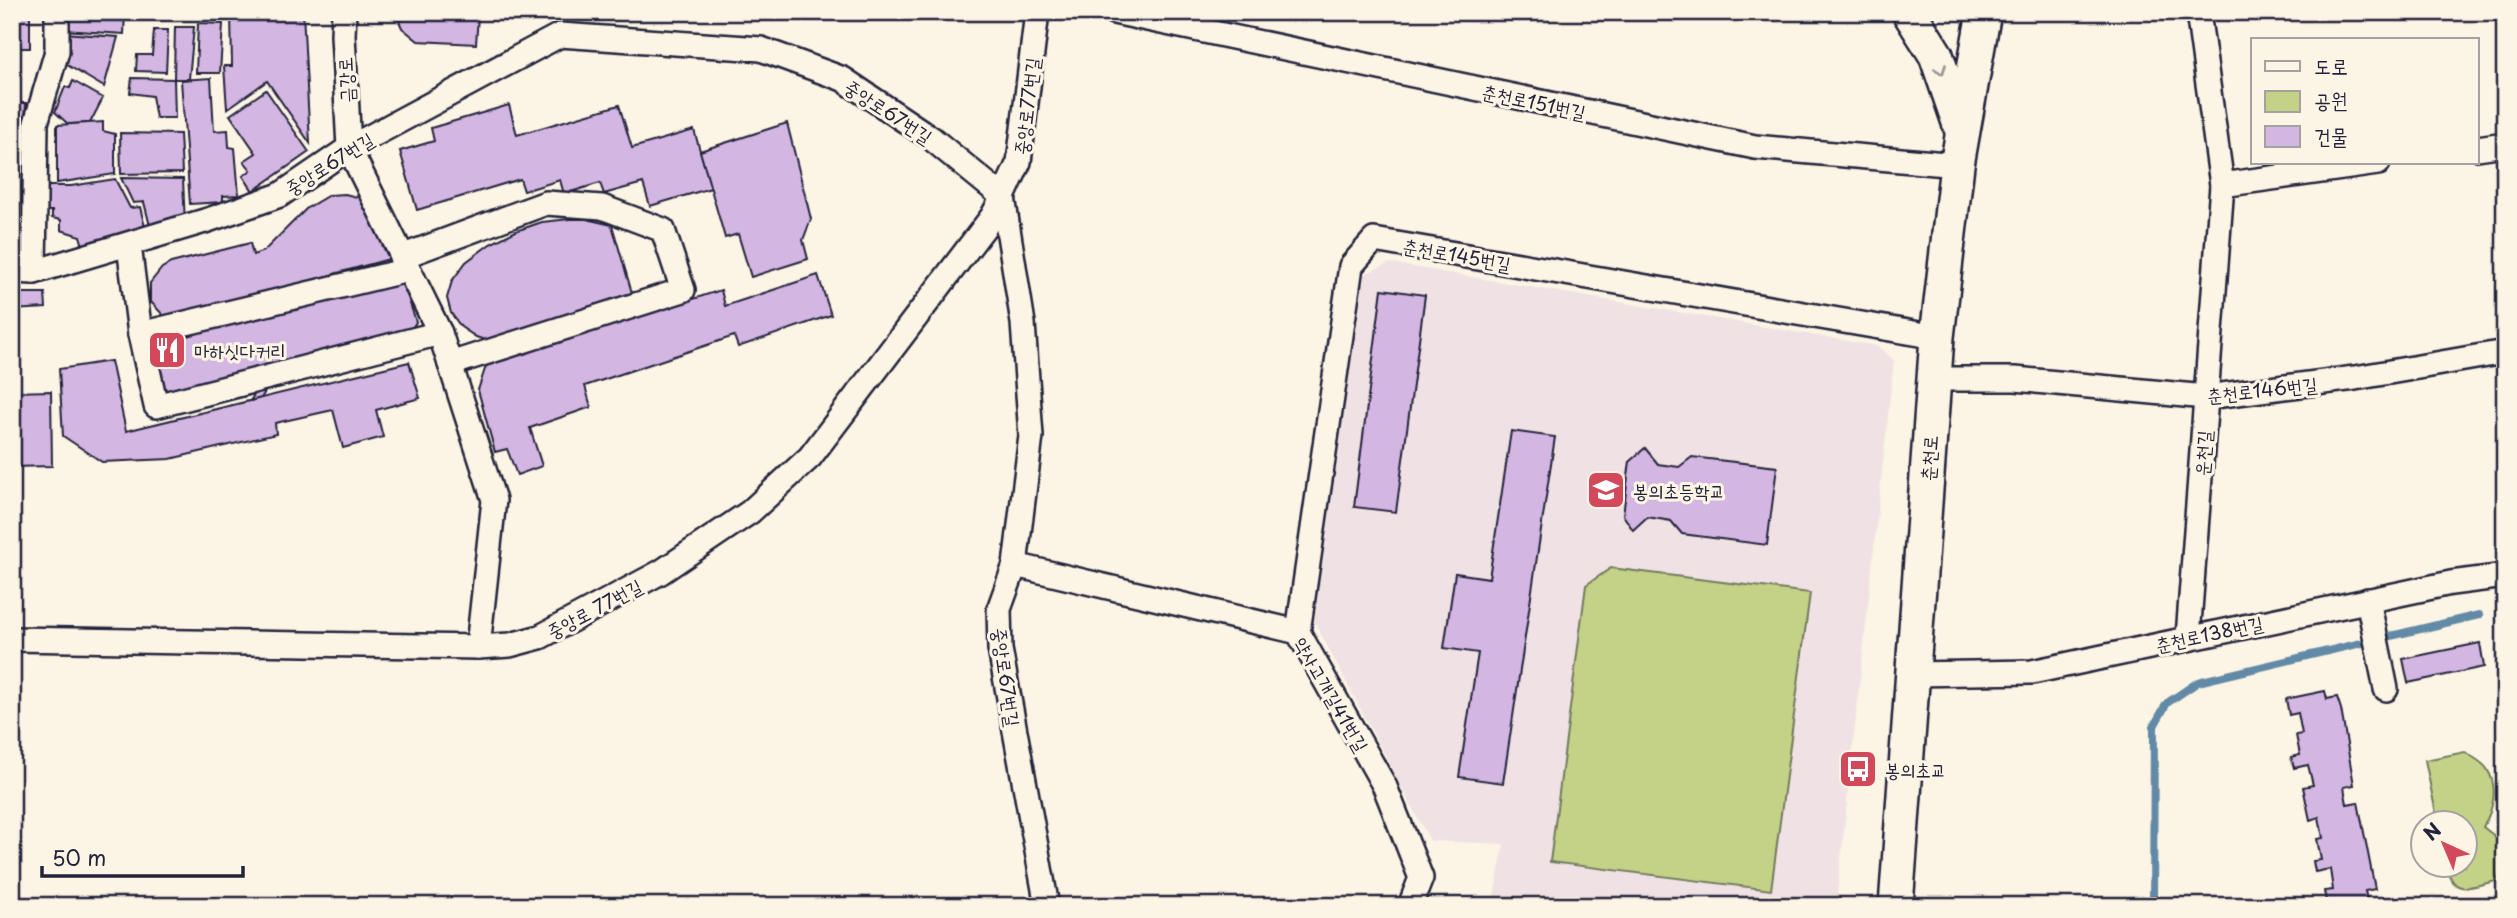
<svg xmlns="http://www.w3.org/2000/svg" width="2517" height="918" font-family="'Playpen Sans','Poor Story',sans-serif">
<rect width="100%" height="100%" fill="#fcf5e5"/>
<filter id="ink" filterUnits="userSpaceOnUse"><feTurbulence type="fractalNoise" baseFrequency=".0143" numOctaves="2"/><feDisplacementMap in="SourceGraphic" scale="14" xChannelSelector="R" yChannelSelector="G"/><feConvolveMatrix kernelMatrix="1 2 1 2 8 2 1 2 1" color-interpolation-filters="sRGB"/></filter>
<g filter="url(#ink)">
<path fill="#f0e2e4" d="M1390,263L1877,346L1894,360L1836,906H1492L1504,844L1430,841L1314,621L1364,274Z"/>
<g fill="#c3d286" stroke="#727a60" stroke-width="2">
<path d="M1611,568L1810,593L1771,890L1550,862L1586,585Z"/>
<path d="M2465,752C2472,757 2483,762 2487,769C2499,787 2493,810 2483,827L2505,844V864L2496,881C2471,886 2453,898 2447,866H2464V824L2438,823L2425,760Z"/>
</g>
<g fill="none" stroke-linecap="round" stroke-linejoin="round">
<path stroke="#628aa7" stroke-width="8" d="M2153,906L2154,726L2167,703L2198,682L2479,615"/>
</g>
<g fill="#d4b6e3" stroke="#22223b" stroke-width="2">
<path d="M12,12H30V48H16L15,89L12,90Z"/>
<path d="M62,12H125L124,34L63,30Z"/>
<path d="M231,12H303L310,143L267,81L227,109L224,66H232Z"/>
<path d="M395,12H503V17L478,16L476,44L418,41L402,28Z"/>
<path d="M198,23L223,24L220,73H196Z"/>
<path d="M175,27H194L189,79H174Z"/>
<path d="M154,30H168L166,72L136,71L137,55H152Z"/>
<path d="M63,33L118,37L104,87L62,62Z"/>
<path d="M132,78L174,79L175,118H156L152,96L130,93Z"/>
<path d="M211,78L214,131L228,130L229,147L235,148L239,195L223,196V202L190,204L181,80Z"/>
<path d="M73,81L103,98L90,123L68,124L55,112L65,87L70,88Z"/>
<path d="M266,90L309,152L253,191L243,176L251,170L244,161L256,153L230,115Z"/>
<path d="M12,103H26L25,125H12Z"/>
<path d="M509,105L517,135L619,105L632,148L694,130L711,188L650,206L643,183L604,194L600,183L564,194L560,180L524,191L520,179L417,210L400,151L434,141L431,128Z"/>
<path d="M103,122V131L115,134V174L57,183V125Z"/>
<path d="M787,123L811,219L803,240L808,259L751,277L738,234L725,238L700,151Z"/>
<path d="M12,129H29L28,167L12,166Z"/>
<path d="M120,133L180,134L182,173L121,174Z"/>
<path d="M12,172L24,173V203L12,202Z"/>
<path d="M121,178L183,179L185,225L152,234L144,202L133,203Z"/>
<path d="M115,179L130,208L140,207L147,235L84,249L80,236L61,230V220L52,218V211H42L43,186H71Z"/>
<path d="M345,194L365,199L393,258L172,318L163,315L150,301V283L162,268L171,263L250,243L253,255L264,251L307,208L329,195Z"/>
<path d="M12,206L21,207V248L12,247Z"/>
<path d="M570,219H586L612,225L632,293L485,340L476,337L461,327L451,313L447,298L452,281L466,262L490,244L516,231L542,222Z"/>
<path d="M818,275L831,315L738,347L734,336L585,386L591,407L530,428L542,466L517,475L507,449L495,452L478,390L486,366L721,290L725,306Z"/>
<path d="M391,278L404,285L416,322L408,334L162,398L150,342Z"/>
<path d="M1382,289L1425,295L1396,512L1354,507Z"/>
<path d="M12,293H45L46,308L12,310Z"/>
<rect x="12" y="313" width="3" height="42"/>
<path d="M12,359H15L16,389H12Z"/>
<path d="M111,361L126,431L409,362L420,398L376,410L383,437L343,448L333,410L275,423L276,434L170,459L102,462L63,436L59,369Z"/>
<path d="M282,367L261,398L250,401L271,370Z"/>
<path d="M51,391L52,466L12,467V392Z"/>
<path d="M1511,431L1555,437L1503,783L1459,777L1478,653L1444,648L1455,573L1489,578Z"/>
<path d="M1645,448L1658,464L1679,467L1692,457L1777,467L1767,545L1682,534L1671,521L1647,517L1633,530L1623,515L1630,461Z"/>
<path d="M2480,643L2484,667L2408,683L2403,659Z"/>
<path d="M2325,691L2327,699L2337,697L2341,709L2354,785L2344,787L2347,804L2358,802L2375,889L2365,891L2367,900L2337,906H2327L2324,891L2333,890L2330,869L2315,872L2313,861L2321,860L2317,839L2323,838L2319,817L2310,820L2303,787L2313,785L2308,765L2294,768L2291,757L2300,755L2296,735L2302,734L2298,713L2289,715L2286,699Z"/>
</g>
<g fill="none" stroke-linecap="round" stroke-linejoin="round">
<defs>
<g id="street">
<path d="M344,12L343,35L349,148L440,333L494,500L478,647"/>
<path d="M1114,12L1755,147L1957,165"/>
<path d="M2477,148L2505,144"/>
<path d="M2222,185L2378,163"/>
<path d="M129,245L140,334L156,406L440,333"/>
<path d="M401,257L546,203L602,207L663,230L683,290L450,364"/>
<path d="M12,271L34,272L208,220L280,195L349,148L560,35L761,49L843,79L931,138L1003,197L1023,323L1031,436L1015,565L999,609L1000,649L1047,906"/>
<path d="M34,272L36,123L57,51V12"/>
<path d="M140,334L408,270"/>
<path d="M1934,379H2015L2206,397L2355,378L2505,352"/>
<path d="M1015,565L1298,632L1385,787L1421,878L1410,906"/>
<path d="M2368,600L2386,689"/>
<path d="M1298,632L1351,266L1374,240L1937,337"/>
<path d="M2188,637L2222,185L2198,12"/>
<path d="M12,639L478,647L510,645L540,637L661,572L750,512L810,457L992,217L1003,197L1019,162L1037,12"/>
<path d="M1912,674L2032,672L2451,583L2505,576"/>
</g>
<g id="secondary">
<path d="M1909,12L1936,55L1962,131"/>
<path d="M1896,906L1937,337L1957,165L1984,12"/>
</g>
</defs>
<use href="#street" stroke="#22223b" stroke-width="28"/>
<use href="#secondary" stroke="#22223b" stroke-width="38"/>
<use href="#street" stroke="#fcf5e5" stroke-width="23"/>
<use href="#secondary" stroke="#fcf5e5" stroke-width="33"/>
</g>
<defs><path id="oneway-chevron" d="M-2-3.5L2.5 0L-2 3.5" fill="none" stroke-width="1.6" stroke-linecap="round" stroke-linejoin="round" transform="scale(1.75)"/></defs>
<use stroke="#9a9698" href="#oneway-chevron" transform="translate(1941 70) rotate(70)"/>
</g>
<defs>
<symbol id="restaurant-square" viewBox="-11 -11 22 22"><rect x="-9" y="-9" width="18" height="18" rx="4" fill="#d1495b" stroke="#fcf5e5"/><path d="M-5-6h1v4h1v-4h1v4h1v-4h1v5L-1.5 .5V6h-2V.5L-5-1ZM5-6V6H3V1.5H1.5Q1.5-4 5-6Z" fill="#fff"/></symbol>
<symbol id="school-square" viewBox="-11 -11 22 22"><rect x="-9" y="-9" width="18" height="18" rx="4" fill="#d1495b" stroke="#fcf5e5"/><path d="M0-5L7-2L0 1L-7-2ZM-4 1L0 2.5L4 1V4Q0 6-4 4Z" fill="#fff"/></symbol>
<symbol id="bus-square" viewBox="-11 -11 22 22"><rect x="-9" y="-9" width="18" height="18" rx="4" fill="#d1495b" stroke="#fcf5e5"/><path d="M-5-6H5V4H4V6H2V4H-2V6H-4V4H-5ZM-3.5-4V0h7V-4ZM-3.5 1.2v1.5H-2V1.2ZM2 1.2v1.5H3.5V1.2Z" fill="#fff"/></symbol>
</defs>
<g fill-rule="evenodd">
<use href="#restaurant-square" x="145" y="328" width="44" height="44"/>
<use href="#school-square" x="1584" y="468" width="44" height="44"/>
<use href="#bus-square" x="1836" y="747" width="44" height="44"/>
</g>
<g text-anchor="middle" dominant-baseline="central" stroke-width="6" stroke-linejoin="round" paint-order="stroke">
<g font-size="19" fill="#22223b" stroke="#fcf5e5">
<text transform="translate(345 80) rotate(-93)">금강로</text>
<text transform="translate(1534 101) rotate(12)">춘천로151번길</text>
<text transform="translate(1026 106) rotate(-83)">중앙로77번길</text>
<text transform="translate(889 111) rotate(33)">중앙로67번길</text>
<text transform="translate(329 163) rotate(-32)">중앙로67번길</text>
<text transform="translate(1457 254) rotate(10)">춘천로145번길</text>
<text transform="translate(2262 389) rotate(-6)">춘천로146번길</text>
<text transform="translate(2202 453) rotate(-86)">운천길</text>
<text transform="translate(1928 458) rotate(-86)">춘천로</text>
<text transform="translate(594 608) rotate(-28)">중앙로 77번길</text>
<text transform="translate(2209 633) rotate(-12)">춘천로138번길</text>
<text transform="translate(1007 677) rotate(82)">중앙로67번길</text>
<text transform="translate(1332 694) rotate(60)">약사고개길41번길</text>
</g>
<g font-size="19" fill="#22223b" stroke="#fcf5e5" text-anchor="start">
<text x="194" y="350">마하싯다커리</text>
<text x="1633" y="490">봉의초등학교</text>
<text x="1885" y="769">봉의초교</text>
</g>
</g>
<rect width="2517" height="918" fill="none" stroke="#fcf5e5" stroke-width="42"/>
<rect x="21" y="21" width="2475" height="876" fill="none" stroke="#22223b" stroke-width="2.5" filter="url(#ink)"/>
<rect x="2251" y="38" width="228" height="126" fill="#fcf5e5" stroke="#a5a1a1" stroke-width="2"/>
<rect x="2265" y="61" width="35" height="10" fill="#fcf5e5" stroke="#a5a1a1" stroke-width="2"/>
<text x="2314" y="74" font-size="21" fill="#22223b">도로</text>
<rect x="2265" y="91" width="35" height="21" fill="#c3d286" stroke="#a5a1a1" stroke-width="2"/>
<text x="2314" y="108" font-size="21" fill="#22223b">공원</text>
<rect x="2265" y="126" width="35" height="21" fill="#d4b6e3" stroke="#a5a1a1" stroke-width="2"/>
<text x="2314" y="144" font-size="21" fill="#22223b">건물</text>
<g transform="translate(2444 844) rotate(316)"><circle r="33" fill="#fcf5e5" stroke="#a5a1a1" stroke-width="2"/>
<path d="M0-5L12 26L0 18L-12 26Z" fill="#d1495b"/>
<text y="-10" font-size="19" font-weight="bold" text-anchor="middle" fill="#22223b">N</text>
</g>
<path d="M42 866v10h201v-10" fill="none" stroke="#22223b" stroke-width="3.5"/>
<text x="52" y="866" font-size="21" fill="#22223b" stroke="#fcf5e5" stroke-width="5" paint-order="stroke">50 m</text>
</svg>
